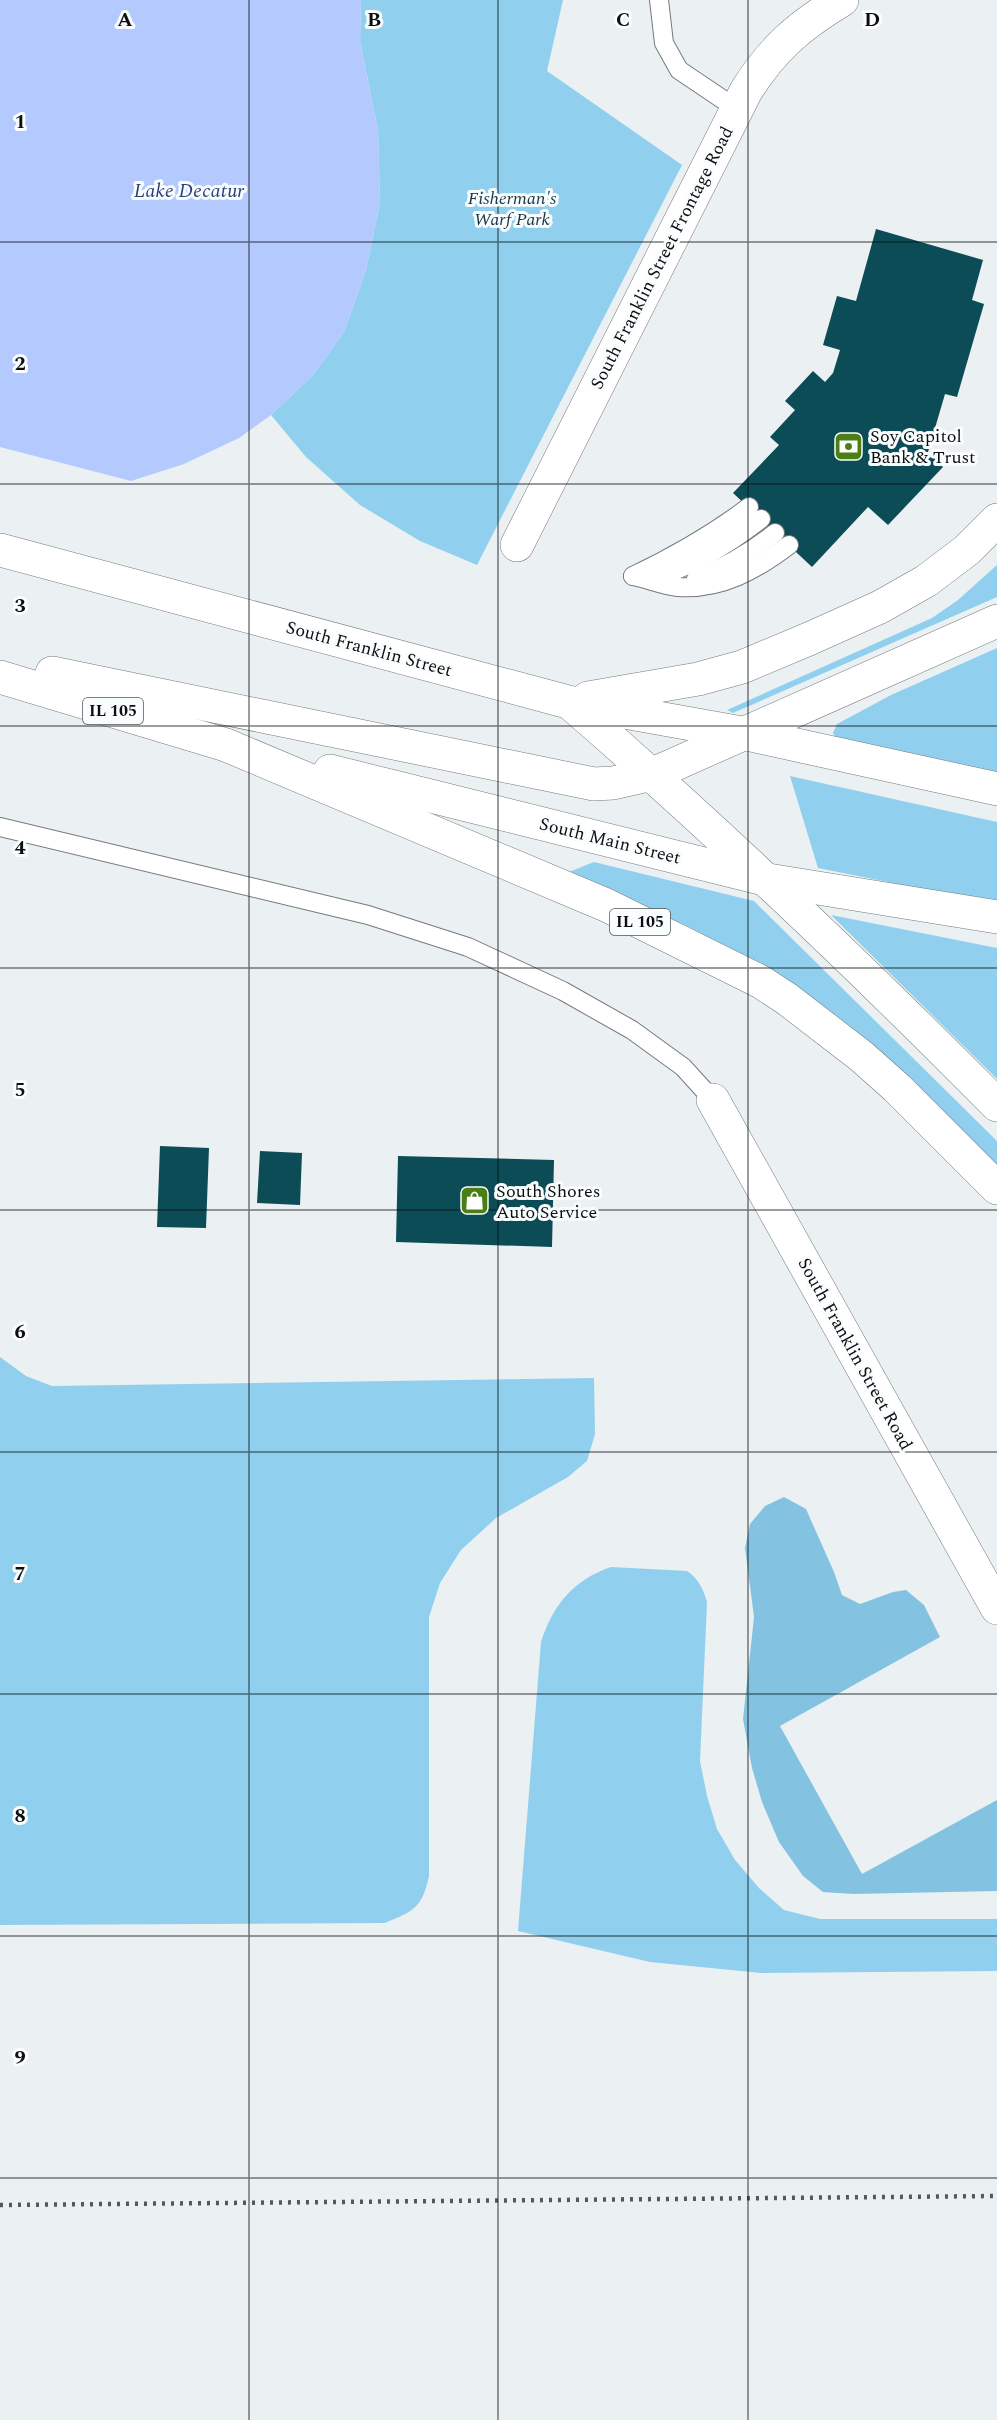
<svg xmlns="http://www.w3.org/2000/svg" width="997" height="2420" font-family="Spectral,serif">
<rect width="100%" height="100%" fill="#ebf0f3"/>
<g fill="#90d0ee">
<path d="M361,0H563L547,71L682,165L477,565L420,541L360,505L306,457L271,415L313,375L344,332L366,270L380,203L378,130L360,41Z"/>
<path d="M997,565V597L733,713L727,710L932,618L958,600Z"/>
<path d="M997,648V779L837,740L833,733L837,724L891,695Z"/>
<path d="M790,776L997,822V904L818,868Z"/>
<path d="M594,862L754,901L997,1141V1174L741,956L691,928L569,872Z"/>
<path d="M831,915L997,948V1079Z"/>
<path d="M0,1357L26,1376L52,1386L594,1378L595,1434L587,1461L568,1477L496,1518L461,1550L440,1583L429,1617V1876C422,1908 414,1911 385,1923L0,1925Z"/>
<path d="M611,1567L687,1571C699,1579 703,1589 707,1602L700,1761L707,1796L717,1829L735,1860L759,1888L784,1910L820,1919H997V1971L761,1973L650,1962L518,1931L541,1642C553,1605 573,1580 611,1567Z"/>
</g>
<path fill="#83c3e1" d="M784,1497L806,1509L834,1572L842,1595L860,1604L893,1592L906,1590L924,1605L940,1637L780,1726L862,1874L997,1800V1891L853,1894L823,1892L803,1876L779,1842L762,1802L752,1768L743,1719L754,1617L745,1548L750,1524L765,1506Z"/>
<path fill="#b4cafe" d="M0,0H361L360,41L378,130L380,203L366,270L344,332L313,375L271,415L239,438L184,464L131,481L0,447Z"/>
<g fill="#0b4c56">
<path d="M876,229L983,260L972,300L984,304L957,397L945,394L928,452L943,467L888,525L868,507L812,567L733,493L779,445L770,437L795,410L785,401L813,371L825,382L833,373L840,350L823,345L837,296L856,301Z"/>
<path d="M160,1146L209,1148L206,1228L157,1227Z"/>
<path d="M260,1151L302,1153L300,1205L257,1203Z"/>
<path d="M398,1156L554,1160L552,1247L396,1242Z"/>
</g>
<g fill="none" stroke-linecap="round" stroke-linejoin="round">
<defs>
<g id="service">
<path d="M659,0L664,43L679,70L737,109"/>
<path d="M633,576C648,579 664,586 678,587C721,590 756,570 789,545"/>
<path d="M633,576C675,556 712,535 749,507"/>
<path d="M696,579C725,567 751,552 775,533"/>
<path d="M651,580C694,564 725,547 761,519"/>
<path d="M0,827L368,915L468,947L563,991L632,1030L683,1067L713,1100"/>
</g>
<g id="minor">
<path d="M517,545L746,91C773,48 799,26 842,0"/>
<path d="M713,1100L997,1608"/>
</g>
<g id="primary">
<path d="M0,550L568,702L742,733L997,789"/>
<path d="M52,673L594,784L613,783L653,774L997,621"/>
<path d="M0,677L226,745L606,905L761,982L787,999L861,1056L897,1088L997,1188"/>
<path d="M588,698L698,679L742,667L811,638L880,607L926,581L967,550L997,520"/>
<path d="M570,703C718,831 859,966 997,1105"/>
<path d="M330,771L768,880L997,917"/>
</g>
</defs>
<use href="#service" stroke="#757a7c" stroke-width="20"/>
<use href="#minor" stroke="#757a7c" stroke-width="34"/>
<use href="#primary" stroke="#757a7c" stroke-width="34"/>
<use href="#service" stroke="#fff" stroke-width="18"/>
<use href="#minor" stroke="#fff" stroke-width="33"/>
<use href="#primary" stroke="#fff" stroke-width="33"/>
<path stroke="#55585a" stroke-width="4.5" stroke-dasharray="3 6" stroke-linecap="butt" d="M0,2205L997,2196"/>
</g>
<path fill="none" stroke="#0c0e0f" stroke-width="1.5" stroke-opacity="0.55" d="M249,0V2420M498,0V2420M748,0V2420M0,242H997M0,484H997M0,726H997M0,968H997M0,1210H997M0,1452H997M0,1694H997M0,1936H997M0,2178H997"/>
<defs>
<symbol id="bank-square" viewBox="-11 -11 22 22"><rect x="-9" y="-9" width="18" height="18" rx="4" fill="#497f16" stroke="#fafdfe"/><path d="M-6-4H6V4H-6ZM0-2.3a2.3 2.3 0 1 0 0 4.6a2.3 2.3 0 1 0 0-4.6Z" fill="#fff"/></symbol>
<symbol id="shop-square" viewBox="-11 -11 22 22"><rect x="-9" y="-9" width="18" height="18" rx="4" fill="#497f16" stroke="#fafdfe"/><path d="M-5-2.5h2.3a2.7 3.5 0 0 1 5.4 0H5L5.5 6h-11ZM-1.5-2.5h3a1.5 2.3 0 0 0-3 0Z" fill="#fff"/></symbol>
</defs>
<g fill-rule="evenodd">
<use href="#bank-square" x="832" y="430" width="33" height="33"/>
<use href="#shop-square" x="458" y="1184" width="33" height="33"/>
</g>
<g text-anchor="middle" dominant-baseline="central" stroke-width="6" stroke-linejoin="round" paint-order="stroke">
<g fill="#fafdfe" stroke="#535657" stroke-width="1.5">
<rect x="83" y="698" width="60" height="26" rx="4.5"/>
<rect x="610" y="909" width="60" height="26" rx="4.5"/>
</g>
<g font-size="16" font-weight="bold" fill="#0c0e0f">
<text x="113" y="711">IL 105</text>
<text x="640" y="922">IL 105</text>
</g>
<g font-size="18" font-style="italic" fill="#163441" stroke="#fafdfe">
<text x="512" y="198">Fisherman's<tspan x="512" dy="21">Warf Park</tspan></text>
</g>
<g font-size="18" fill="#0c0e0f" stroke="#fafdfe">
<text transform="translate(662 258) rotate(-63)">South Franklin Street Frontage Road</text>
<text transform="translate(369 649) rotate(15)">South Franklin Street</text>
<text transform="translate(610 841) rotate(14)">South Main Street</text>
<text transform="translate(855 1354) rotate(61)">South Franklin Street Road</text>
</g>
<g font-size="18" fill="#0c0e0f" stroke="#fafdfe" text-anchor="start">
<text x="870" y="436">Soy Capitol<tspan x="870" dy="21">Bank &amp; Trust</tspan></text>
<text x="496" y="1191">South Shores<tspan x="496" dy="21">Auto Service</tspan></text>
</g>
<g font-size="20" font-style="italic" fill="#293f7c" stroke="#fafdfe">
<text x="189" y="191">Lake Decatur</text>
</g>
</g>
<g font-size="20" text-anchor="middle" font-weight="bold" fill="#0c0e0f" stroke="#fafdfe" stroke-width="6" stroke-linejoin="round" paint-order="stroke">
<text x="125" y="26">A</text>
<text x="374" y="26">B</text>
<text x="623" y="26">C</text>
<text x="872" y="26">D</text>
<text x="20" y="128">1</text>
<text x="20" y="370">2</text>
<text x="20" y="612">3</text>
<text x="20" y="854">4</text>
<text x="20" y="1096">5</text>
<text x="20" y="1338">6</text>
<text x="20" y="1580">7</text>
<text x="20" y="1822">8</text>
<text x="20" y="2064">9</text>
</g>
</svg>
